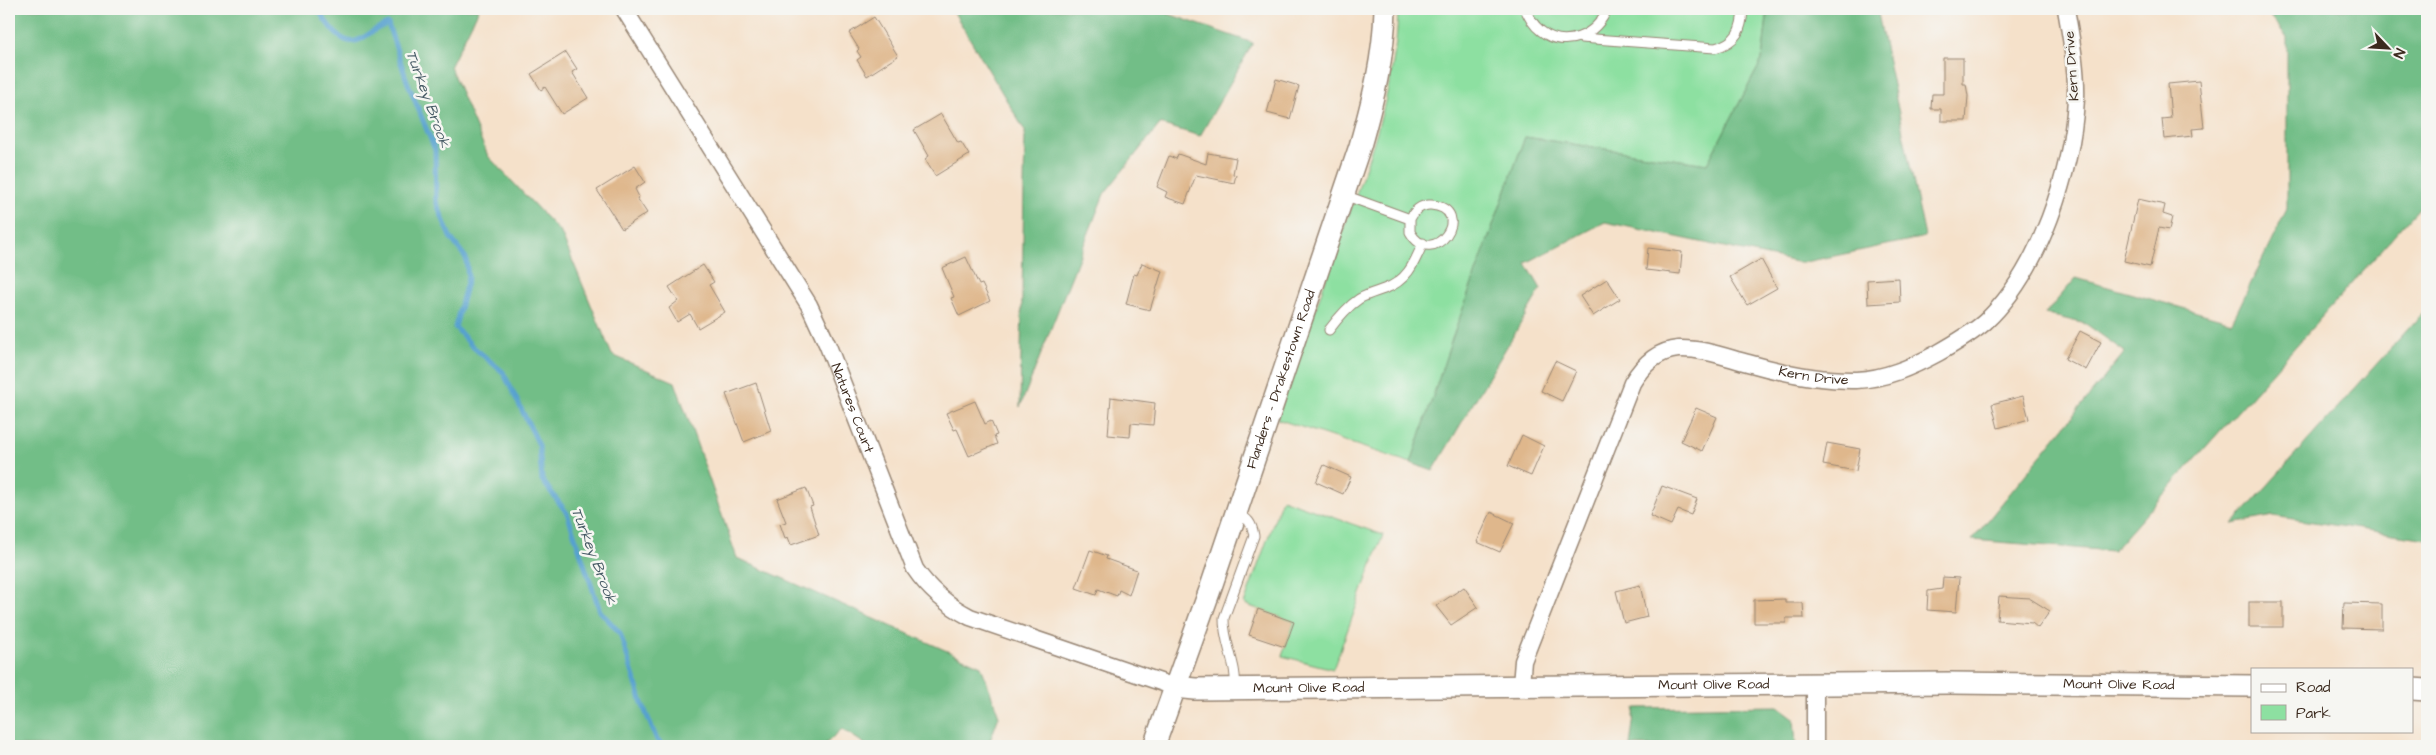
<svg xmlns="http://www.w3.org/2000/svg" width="2436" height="755" font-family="'Architects Daughter',sans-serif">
<rect width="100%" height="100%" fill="#f6f6f2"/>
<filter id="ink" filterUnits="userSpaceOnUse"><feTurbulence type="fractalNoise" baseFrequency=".02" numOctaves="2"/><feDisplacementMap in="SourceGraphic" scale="10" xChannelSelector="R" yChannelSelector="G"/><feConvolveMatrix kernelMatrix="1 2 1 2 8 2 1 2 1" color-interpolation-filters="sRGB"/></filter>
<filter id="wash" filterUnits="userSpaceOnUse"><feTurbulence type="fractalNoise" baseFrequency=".0096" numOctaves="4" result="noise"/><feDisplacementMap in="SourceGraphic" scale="20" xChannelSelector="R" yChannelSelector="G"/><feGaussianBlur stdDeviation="1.12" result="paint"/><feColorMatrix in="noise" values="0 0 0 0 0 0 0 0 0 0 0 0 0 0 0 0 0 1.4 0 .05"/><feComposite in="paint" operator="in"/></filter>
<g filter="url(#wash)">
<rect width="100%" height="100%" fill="#f5e1ca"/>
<g fill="#8de0a1" stroke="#648560">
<path d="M1398,9H1768L1762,60L1707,164L1525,137L1451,342L1411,463L1277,419C1297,362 1317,305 1337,247C1364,173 1397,89 1398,9Z"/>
<path d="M1282,499L1383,535L1333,669L1282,656L1294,622L1244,604Z"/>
</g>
<g fill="#72be87" stroke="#567452">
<path d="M9,9H479L450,67L488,156L561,233L612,355L675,382L737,558L981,666L999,716L988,746H868L842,729L823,746H9Z"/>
<path d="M952,9H1154L1253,43L1200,136L1160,124L1104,194L1020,407L1025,131Z"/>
<path d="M1768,9H1877L1925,237L1801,263L1605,222L1526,263L1541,289L1433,471L1411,463L1451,342L1525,137L1707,164L1762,60Z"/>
<path d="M2264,9H2427V199L2113,551L1972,540L2125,352L2086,324L2045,314L2076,278L2232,322L2287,209V37Z"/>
<path d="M2427,308V539L2273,516L2233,524Z"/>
<path d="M1778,706L1794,718L1796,746H1630L1635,708Z"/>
</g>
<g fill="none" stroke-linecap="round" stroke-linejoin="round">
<path stroke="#57a1cf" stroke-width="5" d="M318,9C326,22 342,50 361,39C371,33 377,27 388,24L407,81L435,150L436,201L450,237L466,258L468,278L455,327L472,346L503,372L539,445L542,480L567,513L600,611L620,633L642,703L657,740L663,746"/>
</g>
<g id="blocks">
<g fill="#dfb78c">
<path d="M874,17L898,56L867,76L857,60L861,57L857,51L859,49L849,33Z"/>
<path d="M566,52L577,69L572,72L588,98L562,114L545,87L541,90L531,74Z"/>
<path d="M1943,58H1963V84H1966L1968,96L1966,121H1941V109H1931L1932,94H1943Z"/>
<path d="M1276,79L1299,86L1290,119L1267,113Z"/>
<path d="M2199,81L2204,128L2192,129L2193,136L2164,139L2162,119L2171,118L2168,84Z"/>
<path d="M941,114L958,143L961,142L969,155L935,176L925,159L929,156L914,130Z"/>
<path d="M1208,153L1236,158L1233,174L1236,175L1234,183L1196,175L1185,204L1165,197L1167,192L1157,187L1169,156L1176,159L1178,154L1206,164Z"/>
<path d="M635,166L645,182L635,189L639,197L637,198L647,213L622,229L597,190Z"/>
<path d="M2138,199L2165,205L2163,214L2172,217L2169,230L2159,228L2150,267L2124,261Z"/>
<path d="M1648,248L1682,252L1680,274L1646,270Z"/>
<path d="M966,257L979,285L982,284L990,301L959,316L951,298L954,297L942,268Z"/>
<path d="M1761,259L1777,288L1747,305L1730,277Z"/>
<path d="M1142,263L1162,271L1150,310L1126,304L1134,274L1137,275Z"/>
<path d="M703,265L714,282L709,285L725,312L698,328L690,314L677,322L669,308L678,301L669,287Z"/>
<path d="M1899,278L1900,302L1868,304L1867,280Z"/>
<path d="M1607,279L1620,299L1593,316L1580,296Z"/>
<path d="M2080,331L2101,342L2086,370L2065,359Z"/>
<path d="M1555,361L1576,371L1562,401L1541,391Z"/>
<path d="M756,383L771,431L744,442L726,394Z"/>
<path d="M2023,396L2029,419L1998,428L1992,404Z"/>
<path d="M1111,397L1155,403L1153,425L1131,423L1130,437L1108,435Z"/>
<path d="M975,401L985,424L991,421L997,435L994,436L997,444L969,456L957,429L954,430L946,413Z"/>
<path d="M1696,408L1717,417L1702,451L1681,441Z"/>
<path d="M1522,435L1544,446L1531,476L1508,466Z"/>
<path d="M1827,443L1860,449L1856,471L1823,465Z"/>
<path d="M1324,465L1351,477L1343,494L1316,482Z"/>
<path d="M1662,486L1697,499L1691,515L1678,510L1671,525L1650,516Z"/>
<path d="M806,488L813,506L810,507L819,535L791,545L788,537L785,538L780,524L786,522L777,499Z"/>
<path d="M1491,512L1514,523L1500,552L1477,542Z"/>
<path d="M1090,550L1107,556L1106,559L1137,570L1129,595L1119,590L1117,596L1098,589L1096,595L1076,588Z"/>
<path d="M1943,577L1959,578L1956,612L1927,610L1928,591L1942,589Z"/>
<path d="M1640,585L1647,617L1624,623L1616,591Z"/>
<path d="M1464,587L1478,607L1451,625L1436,606Z"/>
<path d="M1999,596L2029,598L2050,611L2038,628L2032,623L1997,620Z"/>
<path d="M1785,599V603H1803L1804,618H1786V623H1754V600Z"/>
<rect x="2249" y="602" width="34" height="25"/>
<path d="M2344,603L2382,604V629L2343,628Z"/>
<path d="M1258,609L1294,622L1285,647L1249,635Z"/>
</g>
</g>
</g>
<g filter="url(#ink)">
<use href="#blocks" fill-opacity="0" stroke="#988674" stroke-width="1"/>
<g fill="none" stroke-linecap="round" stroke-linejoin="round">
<defs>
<g id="service">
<path d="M1525,9C1529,17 1533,25 1541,31C1565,50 1597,35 1607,9"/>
<path d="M1581,38L1715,48C1737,42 1742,30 1743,9"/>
<path d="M1344,195L1410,219V232C1433,272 1477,209 1431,205C1421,204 1414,211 1410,219"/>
<path d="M1329,330C1338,318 1347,307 1359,299C1367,294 1376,292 1384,289C1407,281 1414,264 1423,243"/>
<path d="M1235,689C1238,665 1223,642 1224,618L1254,536C1252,523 1248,518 1236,513"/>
</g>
<g id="minor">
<path id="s1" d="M624,9L809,305L828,346L915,569C930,591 947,605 970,617L1175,687"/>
<path d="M1815,684V746"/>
<path id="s2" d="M1521,685L1523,661L1632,383C1642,366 1656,351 1678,349C1702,348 1725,357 1748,363C1783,373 1819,381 1856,380C1885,379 1912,367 1938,353C1954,344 1971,334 1985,322C2040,271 2072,171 2076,99C2077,69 2071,38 2066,9"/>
</g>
<g id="tertiary">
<path id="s3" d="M1175,687L1195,689L1950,683L2252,686"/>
<path d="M2412,689L2427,690"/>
<path id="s4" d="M1154,746L1211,587L1360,146C1373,100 1384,57 1385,9"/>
</g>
</defs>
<use href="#service" stroke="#988674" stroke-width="11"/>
<use href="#minor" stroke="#988674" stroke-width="19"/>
<use href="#tertiary" stroke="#988674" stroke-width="24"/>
<use href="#service" stroke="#fff" stroke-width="9"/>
<use href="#minor" stroke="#fff" stroke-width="16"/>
<use href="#tertiary" stroke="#fff" stroke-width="21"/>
</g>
</g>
<g text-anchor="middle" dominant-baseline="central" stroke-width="5" stroke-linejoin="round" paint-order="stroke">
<g font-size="14" fill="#3b2a1e" stroke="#f6f6f2">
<text transform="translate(2072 66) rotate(-94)">Kern Drive</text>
<text stroke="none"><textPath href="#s2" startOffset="521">Kern Drive</textPath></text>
<text stroke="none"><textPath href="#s4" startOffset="388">Flanders - Drakestown Road</textPath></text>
<text stroke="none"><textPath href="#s1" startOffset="461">Natures Court</textPath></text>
<text stroke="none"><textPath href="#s3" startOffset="539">Mount Olive Road</textPath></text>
<text stroke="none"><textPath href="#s3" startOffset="944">Mount Olive Road</textPath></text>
<text stroke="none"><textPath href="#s3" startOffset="134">Mount Olive Road</textPath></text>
</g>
<g font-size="15" font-style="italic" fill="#465a65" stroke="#f6f6f2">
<text transform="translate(428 99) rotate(70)">Turkey Brook</text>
<text transform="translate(594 556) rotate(69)">Turkey Brook</text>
</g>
</g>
<rect width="2436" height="755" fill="none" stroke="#f6f6f2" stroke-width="30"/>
<rect x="2251" y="668" width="162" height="65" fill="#f6f6f2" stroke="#aba49d"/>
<rect x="2261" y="684" width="25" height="8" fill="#ffffff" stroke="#aba49d"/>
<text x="2296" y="692" font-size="15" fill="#3b2a1e">Road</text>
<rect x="2261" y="705" width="25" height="15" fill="#8de0a1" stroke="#aba49d"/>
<text x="2296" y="718" font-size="15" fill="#3b2a1e">Park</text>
<g transform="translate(2388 48) rotate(115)" stroke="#f6f6f2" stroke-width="4" paint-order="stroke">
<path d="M0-4L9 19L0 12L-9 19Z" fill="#3b2a1e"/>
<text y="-8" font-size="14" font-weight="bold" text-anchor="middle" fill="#3b2a1e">N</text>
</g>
</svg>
